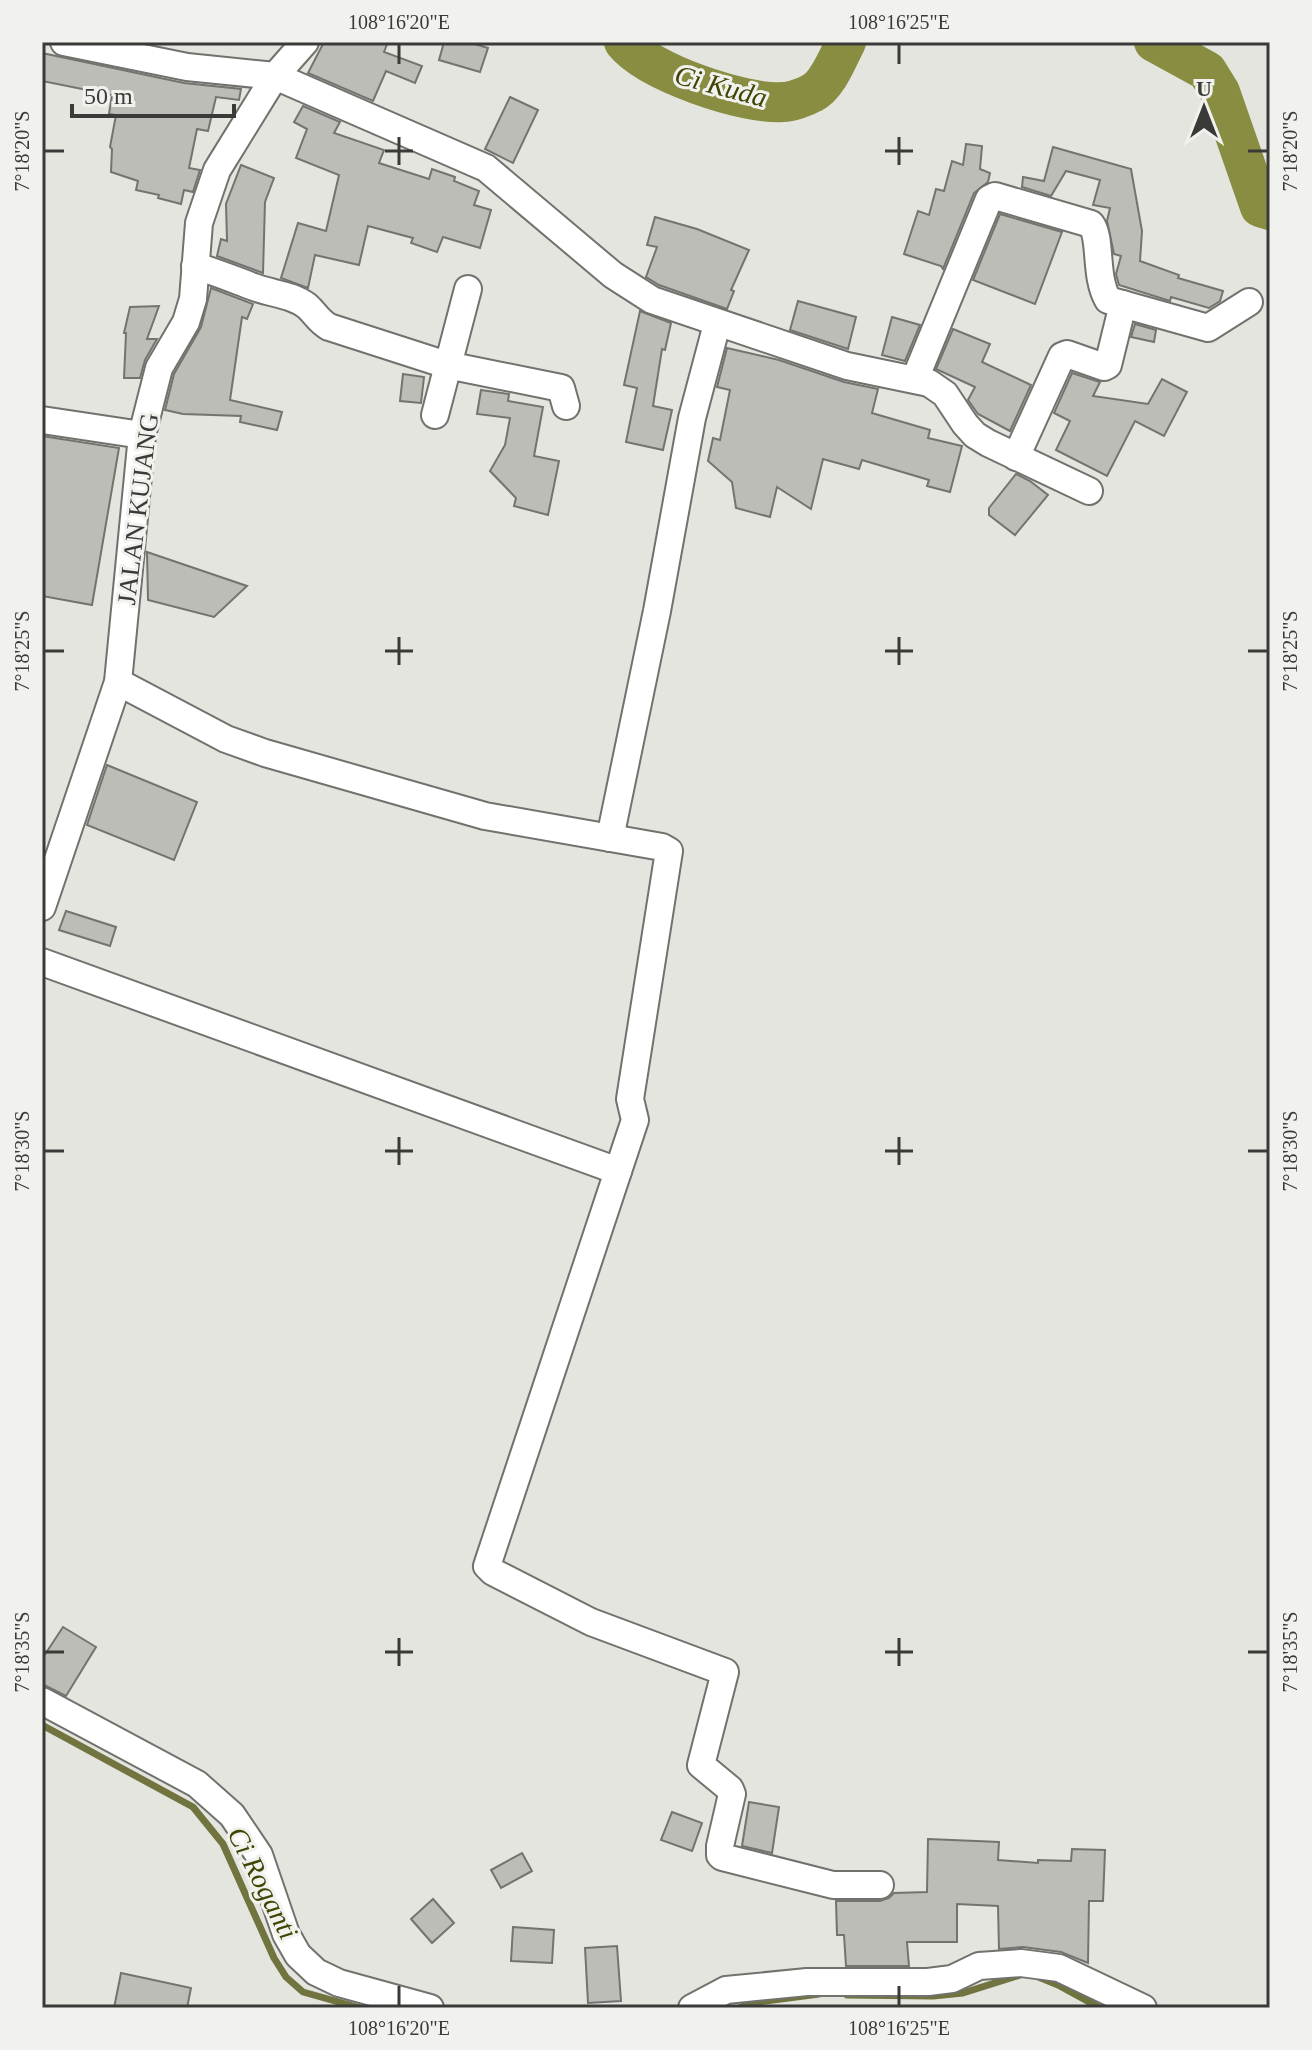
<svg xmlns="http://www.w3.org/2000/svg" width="1312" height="2050" font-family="'Times New Roman',serif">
<rect width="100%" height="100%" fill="#e4e5df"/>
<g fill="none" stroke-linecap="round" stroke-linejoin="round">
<g stroke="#71743e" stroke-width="7">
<path d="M42,1725L193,1807L223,1844L274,1958L286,1977L303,1992L360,2008"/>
<path d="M1036,1976L1058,1985L1100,2008"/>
<path d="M847,1995L933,1996L963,1993L1020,1975"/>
<path d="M739,2008L751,2003L819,1994"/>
</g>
<g stroke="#898d41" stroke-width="40">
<path d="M624,42C648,72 744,105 783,102C791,102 805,97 812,93C828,85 838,57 846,42"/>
<path d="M1154,42L1207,71L1220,92L1260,207L1270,210"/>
</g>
</g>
<g fill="#bdbdb8" stroke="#73746f" stroke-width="2">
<path d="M324,42H388L384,52L422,66L415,83L386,71L373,101L308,73Z"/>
<path d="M444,42H468L488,48L480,72L439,60Z"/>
<path d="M42,53L184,83L241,89L239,100L216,97L208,131L197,129L189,168L200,170L193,192L184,190L181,204L158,198L159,195L136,190L138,181L111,172L112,149L110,147L116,115L109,114L112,95L42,81Z"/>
<path d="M510,97L538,110L513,163L485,149Z"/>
<path d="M303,106L340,122L334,133L384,150L379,163L429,179L432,169L455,177L454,181L479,191L474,205L491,210L480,248L443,237L437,252L411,243L413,238L368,226L359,265L315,255L308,288L281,278L298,223L326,231L339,175L296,158L307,129L294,122Z"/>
<path d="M966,144L982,146L980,169L990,173L988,182L974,193L943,269L941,266L904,254L918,211L929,215L936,189L944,191L952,161L963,165Z"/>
<path d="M1053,147L1131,169L1142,231L1140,261L1179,275L1178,278L1223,291L1220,301L1209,308L1171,297L1170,301L1119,285L1116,274L1121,256L1114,254L1107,221L1110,208L1093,205L1100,180L1066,171L1051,196L1022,187L1023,177L1044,181Z"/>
<path d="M241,165L274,178L265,202L263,273L217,256L221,239L227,241L226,204Z"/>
<path d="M1000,214L1062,232L1035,304L973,280Z"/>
<path d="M655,217L697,229L749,250L731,290L734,291L727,309L659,285L646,277L657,247L647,245Z"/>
<path d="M211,288L253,304L247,319L242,317L230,400L282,412L277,430L240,422L241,416L183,414L165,410L174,374L201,327Z"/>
<path d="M798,301L856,317L848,349L790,330Z"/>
<path d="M159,306L147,339H157L145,360L140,378H124L126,333H124L130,307Z"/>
<path d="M640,311L671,323L665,350L662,349L653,406L672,410L663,450L626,442L637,388L624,385Z"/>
<path d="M892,317L920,325L905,361L882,355Z"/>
<path d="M1135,324L1156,330L1154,342L1131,337Z"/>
<path d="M953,329L990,344L982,362L1031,385L1010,431L978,414L968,400L975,387L936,369Z"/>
<path d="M727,348L779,360L844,382L878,389L872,413L930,430L928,438L962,446L950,492L927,486L929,480L862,460L859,469L823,459L811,509L777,487L770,517L736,508L732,482L708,461L713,438L720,440L730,390L717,387Z"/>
<path d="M1072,373L1100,382L1093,396L1148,404L1162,379L1187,392L1164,436L1135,421L1107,476L1056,450L1070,421L1054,413Z"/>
<path d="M403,374L424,377L421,403L400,401Z"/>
<path d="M481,390L509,394L508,401L543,407L534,456L559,461L548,515L514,506L516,498L490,471L505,445L510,418L477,414Z"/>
<path d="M42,436L119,448L92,605L42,596Z"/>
<path d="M1016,474L1030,481L1048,495L1015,535L989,515V508Z"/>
<path d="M147,552L247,586L214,617L148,600Z"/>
<path d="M107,765L197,802L174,860L87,825Z"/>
<path d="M66,911L116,927L110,946L59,930Z"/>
<path d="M63,1627L96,1647L66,1696L42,1684V1659Z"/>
<path d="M749,1802L779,1807L772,1853L742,1846Z"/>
<path d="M672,1812L702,1823L692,1851L661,1840Z"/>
<path d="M928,1839L999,1842L998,1860L1038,1863V1860L1071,1861L1072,1849L1105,1850L1103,1901H1089L1088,1963L1061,1952L1023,1947L999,1949L998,1906L957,1904V1942H907L909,1966H846L844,1935H837L836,1901H880L889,1898L894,1893L927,1892Z"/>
<path d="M522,1853L532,1871L501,1888L491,1870Z"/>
<path d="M433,1899L454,1923L432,1943L411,1919Z"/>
<path d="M513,1927L554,1930L552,1963L511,1961Z"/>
<path d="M617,1946L621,2001L588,2003L585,1948Z"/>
<path d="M121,1973L191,1988L187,2008H114Z"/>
</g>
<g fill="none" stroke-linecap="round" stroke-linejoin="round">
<defs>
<g id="street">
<path d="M64,42L187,67L275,76L486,168L613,275L652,300L847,366L929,383L945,394L965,424L975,435L988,443L1089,491"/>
<path d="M195,266C216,272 235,280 254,287C272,294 291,294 307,306C315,313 319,322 329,327L447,365L561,388L566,406"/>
<path d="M915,379L989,199L995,196L1091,224C1102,238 1094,276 1108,300L1208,328L1249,302"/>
<path d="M435,415L468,289"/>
<path d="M42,420L142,435"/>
<path d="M1016,457L1062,356L1067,354L1104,367L1108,365L1123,304"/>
<path d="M118,682L226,739L265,753L485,816L662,847L669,851L630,1099L635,1120L487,1566L493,1572L591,1622L725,1672L701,1765L730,1789L732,1794L720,1846V1855L722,1857L833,1885H880"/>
<path d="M610,838L657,611L692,418L717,324"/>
<path d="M42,907L118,682L142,435L159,368L186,322L193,299L199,223L217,170L275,76L305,42"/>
<path d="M42,962L618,1171"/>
<path d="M42,1701L197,1784L232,1815L259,1855L286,1934L298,1955L316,1972L339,1983L430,2008"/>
<path d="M692,2008L726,1990L807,1982H928L952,1979L979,1966L1021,1963L1059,1968L1143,2008"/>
</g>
</defs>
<use href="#street" stroke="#71726d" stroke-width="30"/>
<use href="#street" stroke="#fff" stroke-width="26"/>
</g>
<path fill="none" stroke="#3a3a38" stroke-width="3" d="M399,44V64M899,44V64M399,137V165M899,137V165M44,151H64M385,151H413M885,151H913M1248,151H1268M399,637V665M899,637V665M44,651H64M385,651H413M885,651H913M1248,651H1268M399,1137V1165M899,1137V1165M44,1151H64M385,1151H413M885,1151H913M1248,1151H1268M399,1638V1666M899,1638V1666M44,1652H64M385,1652H413M885,1652H913M1248,1652H1268M399,1986V2006M899,1986V2006"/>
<g text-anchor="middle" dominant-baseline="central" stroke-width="6" stroke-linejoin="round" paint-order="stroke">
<g font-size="26" fill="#3a3a38" stroke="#f1f2ed">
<text transform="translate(138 509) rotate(-83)">JALAN KUJANG</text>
</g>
<g font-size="28" font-style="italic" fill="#424406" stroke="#f1f2ed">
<text transform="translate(721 86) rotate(15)">Ci Kuda</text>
<text transform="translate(263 1883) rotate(63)">Ci Roganti</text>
</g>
</g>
<rect width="1312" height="2050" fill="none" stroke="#f1f2ed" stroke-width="88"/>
<g transform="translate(1204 108)" stroke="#f1f2ed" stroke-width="6" paint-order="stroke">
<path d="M0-6L14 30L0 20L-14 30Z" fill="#3a3a38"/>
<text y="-12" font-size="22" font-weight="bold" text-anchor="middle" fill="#3a3a38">U</text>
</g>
<path d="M72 104v12h162v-12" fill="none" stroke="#3a3a38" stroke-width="4"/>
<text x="84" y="104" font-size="24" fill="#3a3a38" stroke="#f1f2ed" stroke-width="6" paint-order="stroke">50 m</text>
<rect x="44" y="44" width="1224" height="1962" fill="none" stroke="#3a3a38" stroke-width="3"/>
<g font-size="20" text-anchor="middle" fill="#3a3a38">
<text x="399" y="29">108°16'20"E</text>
<text x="899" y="29">108°16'25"E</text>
<text transform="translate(22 151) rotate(-90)" y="7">7°18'20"S</text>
<text transform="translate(1290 151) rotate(-90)" y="7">7°18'20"S</text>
<text transform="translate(22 651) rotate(-90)" y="7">7°18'25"S</text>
<text transform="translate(1290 651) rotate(-90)" y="7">7°18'25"S</text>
<text transform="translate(22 1151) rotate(-90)" y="7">7°18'30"S</text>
<text transform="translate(1290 1151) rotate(-90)" y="7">7°18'30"S</text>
<text transform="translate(22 1652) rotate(-90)" y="7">7°18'35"S</text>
<text transform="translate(1290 1652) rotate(-90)" y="7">7°18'35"S</text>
<text x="399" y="2035">108°16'20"E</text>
<text x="899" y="2035">108°16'25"E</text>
</g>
</svg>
